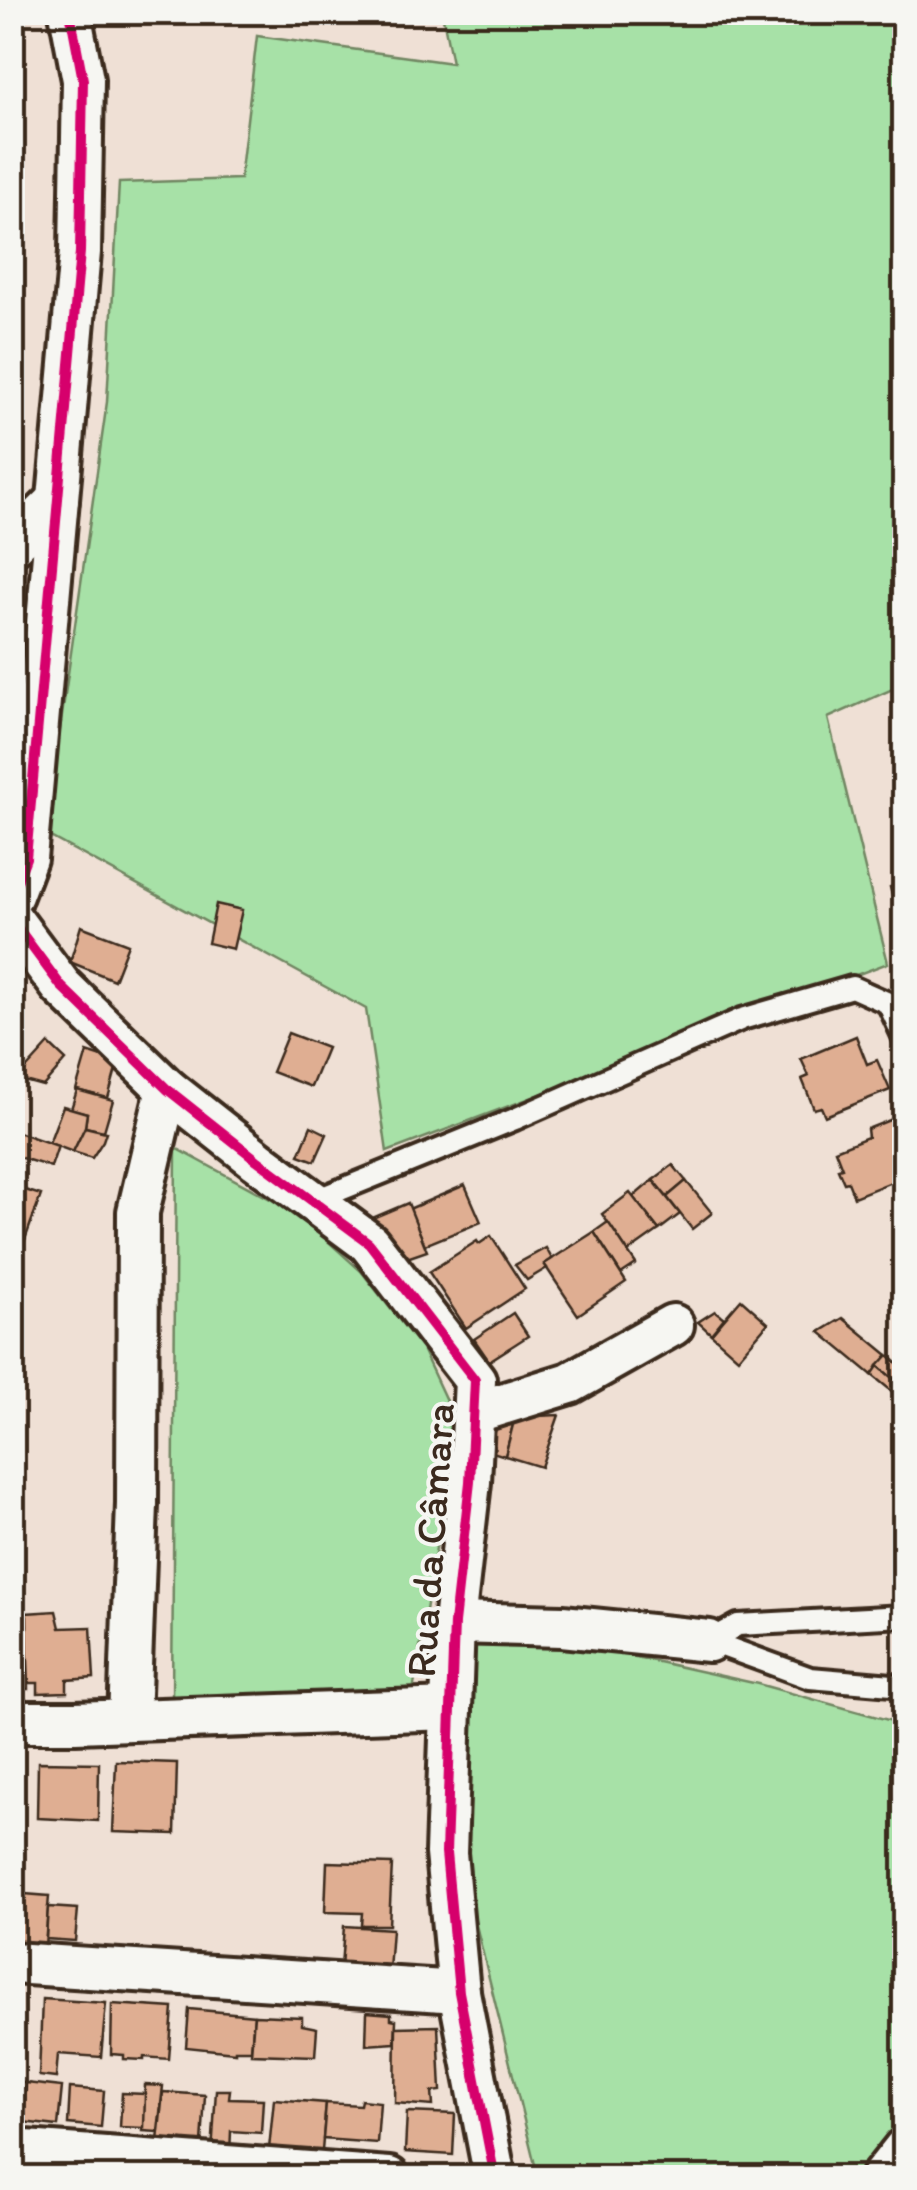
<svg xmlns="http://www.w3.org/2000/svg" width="917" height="2190" font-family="Itim,sans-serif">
<rect width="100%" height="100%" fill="#efe0d5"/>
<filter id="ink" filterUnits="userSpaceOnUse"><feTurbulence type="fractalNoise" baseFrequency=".01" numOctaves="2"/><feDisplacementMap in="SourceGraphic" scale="20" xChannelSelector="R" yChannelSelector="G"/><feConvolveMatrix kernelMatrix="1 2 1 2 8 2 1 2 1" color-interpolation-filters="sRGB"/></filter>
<g filter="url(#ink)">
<g fill="#a7e1a7" stroke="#718662" stroke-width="2.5">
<path d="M442,13H904V684L828,718L888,963L387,1152L366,1009L45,834L107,402L119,183L240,179L257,36L452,63Z"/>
<path d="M176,1148L298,1214L361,1271L422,1349L456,1422L413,1692L172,1702Z"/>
<path d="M577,1644L758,1684L892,1721L904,1747V2130L866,2177H538L461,1864L467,1645Z"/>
</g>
<g fill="#dfae92" stroke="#3b2a1e" stroke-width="2.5">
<path d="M904,883V945L890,887Z"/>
<path d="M216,904L242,910L233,949L208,943Z"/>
<path d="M81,926L128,944L114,980L70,962Z"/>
<path d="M288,1033L327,1048L311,1087L272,1072Z"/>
<path d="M856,1036L867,1064L877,1060L890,1090L825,1116L821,1107L814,1109L802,1079L809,1076L801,1059Z"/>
<path d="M49,1044L66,1060L43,1086L17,1079Z"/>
<path d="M87,1052L118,1062L108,1098L76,1090Z"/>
<path d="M77,1090L113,1100L104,1131L85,1127L87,1113L71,1109Z"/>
<path d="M63,1106L87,1113L85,1127L73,1152L49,1143Z"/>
<path d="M902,1115L904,1120V1177L854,1197L848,1182L844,1183L838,1169L842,1168L835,1150L868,1137L867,1129Z"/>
<path d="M311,1126L327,1134L315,1161L299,1155Z"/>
<path d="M85,1127L106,1132L103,1141L92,1158L73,1152Z"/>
<path d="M12,1130L58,1146L51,1167L12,1155Z"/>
<path d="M673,1165L686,1181L667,1197L653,1180Z"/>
<path d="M653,1180L680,1214L659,1230L633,1197Z"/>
<path d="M686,1181L712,1213L692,1229L667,1197Z"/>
<path d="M465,1185L481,1222L425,1245L409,1209Z"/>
<path d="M12,1186L41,1195L22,1248L19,1246L14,1260Z"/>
<path d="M630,1193L659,1230L628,1252L602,1214Z"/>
<path d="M408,1203L427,1251L401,1260L370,1219Z"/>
<path d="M608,1222L636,1264L621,1274L594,1232Z"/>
<path d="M594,1232L626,1282L578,1315L544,1264Z"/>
<path d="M491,1236L525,1289L466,1328L429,1272L477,1241L479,1244Z"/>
<path d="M546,1248L552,1259L544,1264L547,1268L527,1280L515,1265Z"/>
<path d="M741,1299L768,1323L738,1358L711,1334Z"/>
<path d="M715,1311L724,1318L711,1334L698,1322Z"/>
<path d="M513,1313L528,1336L489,1361L474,1339Z"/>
<path d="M843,1318L888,1355L872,1375L820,1332Z"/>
<path d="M888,1355L904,1369V1388L878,1366Z"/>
<path d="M878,1366L904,1388V1392L899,1397L872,1375Z"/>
<path d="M501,1413L515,1417L505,1456L489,1451Z"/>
<path d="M559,1415L541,1467L505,1456L515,1417Z"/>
<path d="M56,1611L60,1628L91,1627L94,1678L67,1680V1692L38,1693V1683H29L26,1613Z"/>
<path d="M27,1617L28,1689H12V1619Z"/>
<path d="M116,1761L177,1763L175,1834L113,1832Z"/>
<path d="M38,1762L99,1763L98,1821L37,1818Z"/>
<path d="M327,1862L392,1864L389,1925H361L362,1913L325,1912Z"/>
<path d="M12,1893L49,1896L45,1946L12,1944Z"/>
<path d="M48,1907L78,1909L75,1941L46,1939Z"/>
<path d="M344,1926L392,1929L389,1971L341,1967Z"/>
<path d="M42,1999L106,2003L101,2057L58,2054L56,2078L39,2076Z"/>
<path d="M112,2004L173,2008L169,2059L144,2057V2060L124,2059V2055L111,2054Z"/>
<path d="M189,2009L254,2015L251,2050H235V2052L186,2047Z"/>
<path d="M367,2012L391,2014V2019L396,2020L395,2043L366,2045Z"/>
<path d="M254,2015L302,2017V2025L317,2028L315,2056L251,2054Z"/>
<path d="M438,2026L441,2091L432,2092L433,2106L395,2103L396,2027Z"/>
<path d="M12,2075H19V2083H26L21,2140L12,2139Z"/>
<path d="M26,2083L62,2087L58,2126L22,2122Z"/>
<path d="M145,2085L163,2086L158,2132L143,2131Z"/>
<path d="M70,2088L104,2091L101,2127L68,2124Z"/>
<path d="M216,2090H230L229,2098L263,2099L261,2133L231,2131L230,2154L212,2153Z"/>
<path d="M163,2092L205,2095L202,2144L158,2141Z"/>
<path d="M122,2093L145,2094L144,2128L120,2127Z"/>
<path d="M274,2099L326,2103L322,2151L269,2149Z"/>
<path d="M361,2100L380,2102L377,2143L323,2139L326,2103L360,2105Z"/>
<path d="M407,2112L455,2114L453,2155L405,2152Z"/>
</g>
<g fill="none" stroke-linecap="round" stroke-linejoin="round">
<defs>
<g id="service">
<path d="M313,1201L515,1119L742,1019L852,987L888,1003L904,1038"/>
<path d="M709,1641L810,1678L904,1686"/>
<path d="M709,1641L738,1625L904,1616"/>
</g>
<g id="minor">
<path d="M12,545L58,500"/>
<path d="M12,895L26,858L80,252L83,80L70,12"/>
<path d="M12,920L61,986L167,1089L257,1160L369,1243L475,1380L470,1482L454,1623L446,1853L459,1992L495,2178"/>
<path d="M473,1413L570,1383L673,1325"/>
<path d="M454,1623L562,1626L709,1641"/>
<path d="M129,1720L137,1504L138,1212L167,1089"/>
<path d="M12,1722H75L451,1709"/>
<path d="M12,1963L459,1992"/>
<path d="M12,2150L389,2178"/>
<path d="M881,2178L904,2149"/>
</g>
</defs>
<use href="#service" stroke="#3b2a1e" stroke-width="28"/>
<use href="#minor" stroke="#3b2a1e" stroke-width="48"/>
<use href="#service" stroke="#f6f6f2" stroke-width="20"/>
<use href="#minor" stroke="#f6f6f2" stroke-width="40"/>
<defs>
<g id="cycleway">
<path d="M12,895L26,858L80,252L83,80L70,12"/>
<path d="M12,920L61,986L167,1089L257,1160L369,1243L475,1380L470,1482L454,1623L446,1853L459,1992L495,2178"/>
</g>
</defs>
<use href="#cycleway" stroke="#f6f6f2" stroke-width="16"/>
<use href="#cycleway" stroke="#d6006c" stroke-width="10"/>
</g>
</g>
<g text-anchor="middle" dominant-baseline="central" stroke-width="8" stroke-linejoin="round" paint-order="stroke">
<g font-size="42" fill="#3b2a1e" stroke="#f6f6f2">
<text transform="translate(430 1540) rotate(-86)">Rua da Câmara</text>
</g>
</g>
<rect width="917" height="2190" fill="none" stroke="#f6f6f2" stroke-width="50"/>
<rect x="25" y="25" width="867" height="2140" fill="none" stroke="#3b2a1e" stroke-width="4" filter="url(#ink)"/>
</svg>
